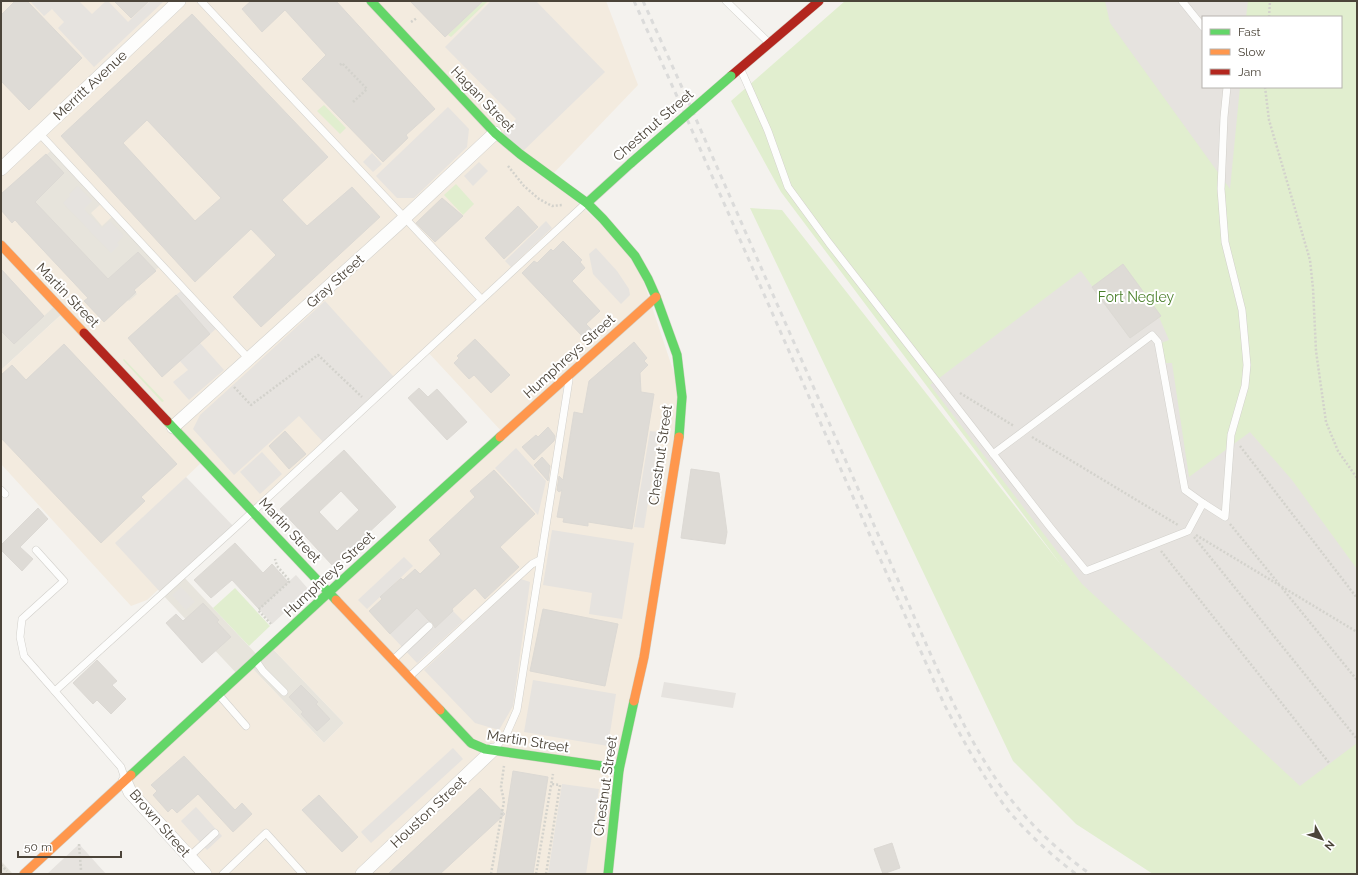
<svg xmlns="http://www.w3.org/2000/svg" width="1358" height="875" font-family="Raleway,sans-serif">
<rect width="100%" height="100%" fill="#f4f2ee"/>
<g fill="#e7e4dc">
<path d="M39,133L173,277L110,335L64,312L1,370V169Z"/>
<path d="M182,575L259,657L271,647L344,723L324,743L250,666L239,676L162,594Z"/>
<path d="M1,861L13,874H1Z"/>
</g>
<path fill="#f3ebdf" d="M1,1H606L638,85L550,177L635,256L682,397L608,874H194L200,869L125,781L250,666L324,743L344,723L271,647L504,434L426,350L253,511L204,460L179,484L222,531L147,600L131,606L1,464V370L64,312L57,304L44,316L1,269V210L12,222L17,218L20,221L18,224L88,298L85,301L104,322L128,300L129,301L137,294L134,290L161,265L114,215L102,226L91,213L103,202L53,149L1,194Z"/>
<g fill="#e1eecf" fill-rule="evenodd">
<path d="M483,1H488L451,37L448,35Z"/>
<path d="M845,1H1357V874H1153L1076,824L1013,761L750,208L782,210L1062,566L781,192L731,101ZM1203,17H1341V87H1203Z"/>
<path d="M324,105L346,128L340,134L317,111Z"/>
<path d="M456,184L474,204L463,215L444,195Z"/>
<path d="M124,359L164,401L162,402L123,360Z"/>
<path d="M235,588L270,626L249,646L213,608Z"/>
</g>
<g fill="#e6e3df">
<path d="M33,1H79L92,14L106,1H108L128,22L150,1L163,2L94,67L58,28L64,22L52,9L44,16L31,2Z"/>
<path d="M491,1H536L605,72L520,154L499,136L516,119L445,47Z"/>
<path d="M1105,1H1248L1246,17H1203V87H1240L1230,189L1110,23Z"/>
<path d="M448,107L469,129L467,147L414,198H397L376,176Z"/>
<path d="M372,153L382,164L373,172L363,162Z"/>
<path d="M479,162L488,171L473,186L464,176Z"/>
<path d="M78,186L92,201L84,209L102,228L110,221L124,236L117,243L119,245L111,253L63,203L70,196L69,194Z"/>
<path d="M546,221L552,228L511,267L505,261Z"/>
<path d="M596,248L617,271L629,289L630,295L621,304L593,274L589,254Z"/>
<path d="M1081,271L1130,338L1159,317L1169,340L1161,343L1165,363H1172L1189,477L1250,432L1292,480L1357,569V743L1300,786L1082,584L930,385Z"/>
<path d="M184,289L219,326L210,334L176,295Z"/>
<path d="M325,301L394,377L323,442L299,416L234,475L193,429L200,415Z"/>
<path d="M200,343L224,370L189,400L173,382L188,370L180,361Z"/>
<path d="M650,431L659,432L644,528L634,527Z"/>
<path d="M516,448L546,481L538,515L495,468Z"/>
<path d="M262,452L282,474L260,494L240,472Z"/>
<path d="M186,477L235,528L162,594L115,543Z"/>
<path d="M552,530L634,543L622,619L589,614L592,593L543,585Z"/>
<path d="M404,557L413,566L367,609L358,600Z"/>
<path d="M296,575L309,590L272,624L259,609Z"/>
<path d="M521,579L530,582L513,706L499,730L475,723L424,670Z"/>
<path d="M181,587L195,602L186,610L172,595Z"/>
<path d="M417,608L435,628L453,611L463,621L417,663L390,634Z"/>
<path d="M533,680L616,694L608,746L524,732Z"/>
<path d="M664,682L736,693L733,708L661,697Z"/>
<path d="M453,748L463,759L371,843L361,832Z"/>
<path d="M562,784L599,789L586,874H548Z"/>
<path d="M196,807L222,836L207,850L181,821Z"/>
<path d="M79,844L106,874H47L76,847Z"/>
</g>
<g fill="#dedbd6" stroke="#dcd9d4" fill-rule="evenodd">
<path d="M15,1H27L82,58L29,110L1,81V15Z"/>
<path d="M114,1H149L131,18Z"/>
<path d="M251,1H336L435,109L406,135L408,138L383,162L302,79L326,55L285,10L262,32L242,9Z"/>
<path d="M410,1H483L445,37Z"/>
<path d="M192,14L328,157L282,200L307,226L352,187L380,217L261,327L233,297L276,255L251,229L195,282L61,136ZM147,120L221,198L195,221L123,143Z"/>
<path d="M46,154L64,173L35,202L108,279L138,252L156,271L134,290L136,292L104,322L84,301L88,298L15,220L12,223L1,210V194Z"/>
<path d="M442,198L463,216L435,242L416,223Z"/>
<path d="M518,206L538,227L504,259L485,238Z"/>
<path d="M563,241L582,260L580,262L585,268L572,281L600,311L586,324L592,330L584,338L522,273L534,261L537,263L551,249L553,251Z"/>
<path d="M1123,264L1161,316L1130,338L1092,287Z"/>
<path d="M1,269L44,316L14,344L1,331Z"/>
<path d="M176,295L210,334L162,377L128,338Z"/>
<path d="M475,339L510,375L491,393L474,375L469,379L454,363L459,358L457,356Z"/>
<path d="M634,342L647,358L644,361L648,365L640,373L641,392L654,394L632,529L588,522V526L563,522L564,518L557,517L562,490L559,492L557,490L559,476L563,480L574,412L583,414L589,381Z"/>
<path d="M64,344L177,464L141,497L145,501L101,543L1,438V375L12,365L26,380Z"/>
<path d="M419,388L428,397L437,389L467,422L447,440L408,398Z"/>
<path d="M548,427L555,436L554,441L534,460L522,447L536,435L538,437Z"/>
<path d="M285,431L306,454L289,469L269,446Z"/>
<path d="M344,450L396,507L333,566L280,509ZM341,491L359,510L337,531L319,512Z"/>
<path d="M542,457L550,466L548,481L534,465Z"/>
<path d="M691,469L719,473L727,532L725,544L681,538Z"/>
<path d="M494,470L535,514L500,547L519,567L485,599L475,588L452,609L453,611L435,628L432,622L429,621L417,608L390,634L369,611L382,599L380,597L401,578L403,580L415,569L420,574L441,554L429,540L475,497L470,491Z"/>
<path d="M38,508L48,519L20,547L33,559L22,571L1,550V545Z"/>
<path d="M235,543L263,573L272,564L288,582L259,609L232,580L211,598L194,580Z"/>
<path d="M203,603L219,620L217,622L231,637L202,663L166,623L176,614L183,621Z"/>
<path d="M543,609L618,624L605,686L530,671Z"/>
<path d="M97,660L117,681L112,685L126,699L111,714L97,700L93,704L73,683Z"/>
<path d="M301,685L318,702L316,704L330,719L317,731L301,714L303,712L289,697Z"/>
<path d="M184,756L235,810L242,803L252,814L233,832L198,794L177,813L172,808L168,812L153,795L157,791L151,785Z"/>
<path d="M513,771L548,777L533,874H497Z"/>
<path d="M480,788L505,814L440,874H388Z"/>
<path d="M319,795L358,837L342,852L302,810Z"/>
<path d="M892,843L900,868L883,874L874,849Z"/>
</g>
<g fill="none" stroke-linecap="round" stroke-linejoin="round">
<defs>
<g id="lane">
<path d="M201,1L481,299"/>
<path d="M726,1L769,43"/>
<path d="M1182,1L1203,27"/>
<path d="M741,70L768,131L788,187L829,243L1050,527L1086,571L1188,531L1203,503L1225,517L1231,435L1245,386L1247,365L1242,310L1225,242L1221,189L1224,117L1227,87"/>
<path d="M39,133L249,359"/>
<path d="M993,454L1152,335L1158,342L1185,490L1203,503"/>
<path d="M1,490L5,494"/>
<path d="M36,550L64,581L22,619L20,637L24,656L121,767L125,779"/>
<path d="M393,660L429,626"/>
<path d="M256,661L263,671L284,692"/>
<path d="M409,677L532,564L540,560"/>
<path d="M55,691L235,528L585,204"/>
<path d="M219,695L246,726"/>
<path d="M494,749L506,735L517,710L569,380"/>
<path d="M189,857L215,833"/>
<path d="M223,874L266,833L303,874"/>
</g>
<g id="street">
<path d="M1,169L179,1"/>
<path d="M173,427L397,225L495,133"/>
<path d="M125,781L130,792L205,874"/>
<path d="M362,874L493,750"/>
</g>
<g id="fast">
<path d="M371,1L495,133L520,154L587,203L603,219L635,256L648,279L656,297L677,355L682,397L679,437"/>
<path d="M587,203L631,163"/>
<path d="M167,421L336,600"/>
<path d="M440,710L471,743L485,749L609,767L619,770"/>
<path d="M131,775L339,583L500,437"/>
<path d="M608,874L619,770L634,701"/>
</g>
<g id="slow">
<path d="M1,245L84,333"/>
<path d="M500,437L656,297"/>
<path d="M336,600L440,710"/>
<path d="M634,701L644,657L679,437"/>
<path d="M24,874L131,775"/>
</g>
<g id="jam">
<path d="M731,76L819,1"/>
<path d="M84,333L167,421"/>
</g>
</defs>
<use href="#lane" stroke="#d2d0cb" stroke-width="8"/>
<use href="#street" stroke="#d2d0cb" stroke-width="14"/>
<use href="#fast" stroke="#d3cfc5" stroke-width="10"/>
<use href="#slow" stroke="#d3cfc5" stroke-width="10"/>
<use href="#jam" stroke="#d3cfc5" stroke-width="10"/>
<g stroke="#d3d2cc" stroke-width="2.5" stroke-dasharray="2 2" stroke-linecap="butt">
<path d="M1269,17L1270,1"/>
<path d="M411,22L417,18"/>
<path d="M340,65L342,63L367,89L352,103"/>
<path d="M1265,87L1269,120L1310,260L1313,288L1316,351L1326,422L1338,451L1357,478"/>
<path d="M508,166L524,186L539,199L552,206L562,205"/>
<path d="M234,387L251,405L318,355L362,397"/>
<path d="M960,393L1014,426"/>
<path d="M1032,437L1178,525"/>
<path d="M1240,446L1357,598"/>
<path d="M1230,524L1279,584"/>
<path d="M1196,535L1357,632"/>
<path d="M1194,537L1357,739"/>
<path d="M1161,551L1330,764"/>
<path d="M1282,588L1357,680"/>
<path d="M271,624L258,610L290,581L277,566L275,559"/>
<path d="M79,844L81,870"/>
<path d="M1,865L7,871"/>
<path d="M491,874L504,801L501,787L504,766"/>
<path d="M536,874L553,774"/>
<path d="M546,874L560,785L551,784"/>
</g>
<use href="#lane" stroke="#fdfdfc" stroke-width="7"/>
<use href="#street" stroke="#fdfdfc" stroke-width="13"/>
<use href="#fast" stroke="#63d668" stroke-width="9"/>
<use href="#slow" stroke="#ff974d" stroke-width="9"/>
<use href="#jam" stroke="#b3261e" stroke-width="9"/>
<g stroke="#dbdbda" stroke-width="3" stroke-dasharray="5 5" stroke-linecap="butt">
<path d="M634,1L680,103L944,704C963,740 982,776 1007,809C1027,833 1051,855 1076,874"/>
<path d="M643,1L685,94L927,646C949,695 971,745 1003,789C1027,822 1057,850 1090,874"/>
</g>
<defs>
<path id="fast-bridge" d="M631,163L731,76"/>
</defs>
<use href="#fast-bridge" stroke="#d3cfc5" stroke-width="10" stroke-linecap="butt"/>
<use href="#fast-bridge" stroke="#63d668" stroke-width="9"/>
</g>
<g text-anchor="middle" dominant-baseline="central" stroke-width="4" stroke-linejoin="round" paint-order="stroke">
<g font-size="14" fill="#4b4439" stroke="#fff">
<text transform="translate(90 85) rotate(-43)">Merritt Avenue</text>
<text transform="translate(483 99) rotate(46)">Hagan Street</text>
<text transform="translate(653 125) rotate(-41)">Chestnut Street</text>
<text transform="translate(335 281) rotate(-42)">Gray Street</text>
<text transform="translate(68 295) rotate(46)">Martin Street</text>
<text transform="translate(569 356) rotate(-42)">Humphreys Street</text>
<text transform="translate(660 455) rotate(-82)">Chestnut Street</text>
<text transform="translate(290 530) rotate(47)">Martin Street</text>
<text transform="translate(329 574) rotate(-43)">Humphreys Street</text>
<text transform="translate(528 741) rotate(9)">Martin Street</text>
<text transform="translate(605 786) rotate(-82)">Chestnut Street</text>
<text transform="translate(428 812) rotate(-43)">Houston Street</text>
<text transform="translate(160 823) rotate(49)">Brown Street</text>
</g>
<g font-size="14" fill="#4a7f2a" stroke="#fff">
<text x="1136" y="297">Fort Negley</text>
</g>
</g>
<rect width="1358" height="875" fill="none" stroke="#4b4439" stroke-width="4"/>
<rect x="1202" y="16" width="140" height="72" fill="#ffffff" stroke="#b7b4b0"/>
<rect x="1210" y="29" width="20" height="6" fill="#63d668" stroke="#b7b4b0"/>
<text x="1238" y="36" font-size="12" fill="#4b4439">Fast</text>
<rect x="1210" y="49" width="20" height="6" fill="#ff974d" stroke="#b7b4b0"/>
<text x="1238" y="56" font-size="12" fill="#4b4439">Slow</text>
<rect x="1210" y="69" width="20" height="6" fill="#b3261e" stroke="#b7b4b0"/>
<text x="1238" y="76" font-size="12" fill="#4b4439">Jam</text>
<g transform="translate(1322 839) rotate(130)" stroke="#ffffff" stroke-width="3" paint-order="stroke">
<path d="M0-3L7 15L0 10L-7 15Z" fill="#4b4439"/>
<text y="-6" font-size="11" font-weight="bold" text-anchor="middle" fill="#4b4439">N</text>
</g>
<path d="M18 851v6h103v-6" fill="none" stroke="#4b4439" stroke-width="2"/>
<text x="24" y="851" font-size="12" fill="#4b4439" stroke="#ffffff" stroke-width="3" paint-order="stroke">50 m</text>
</svg>
